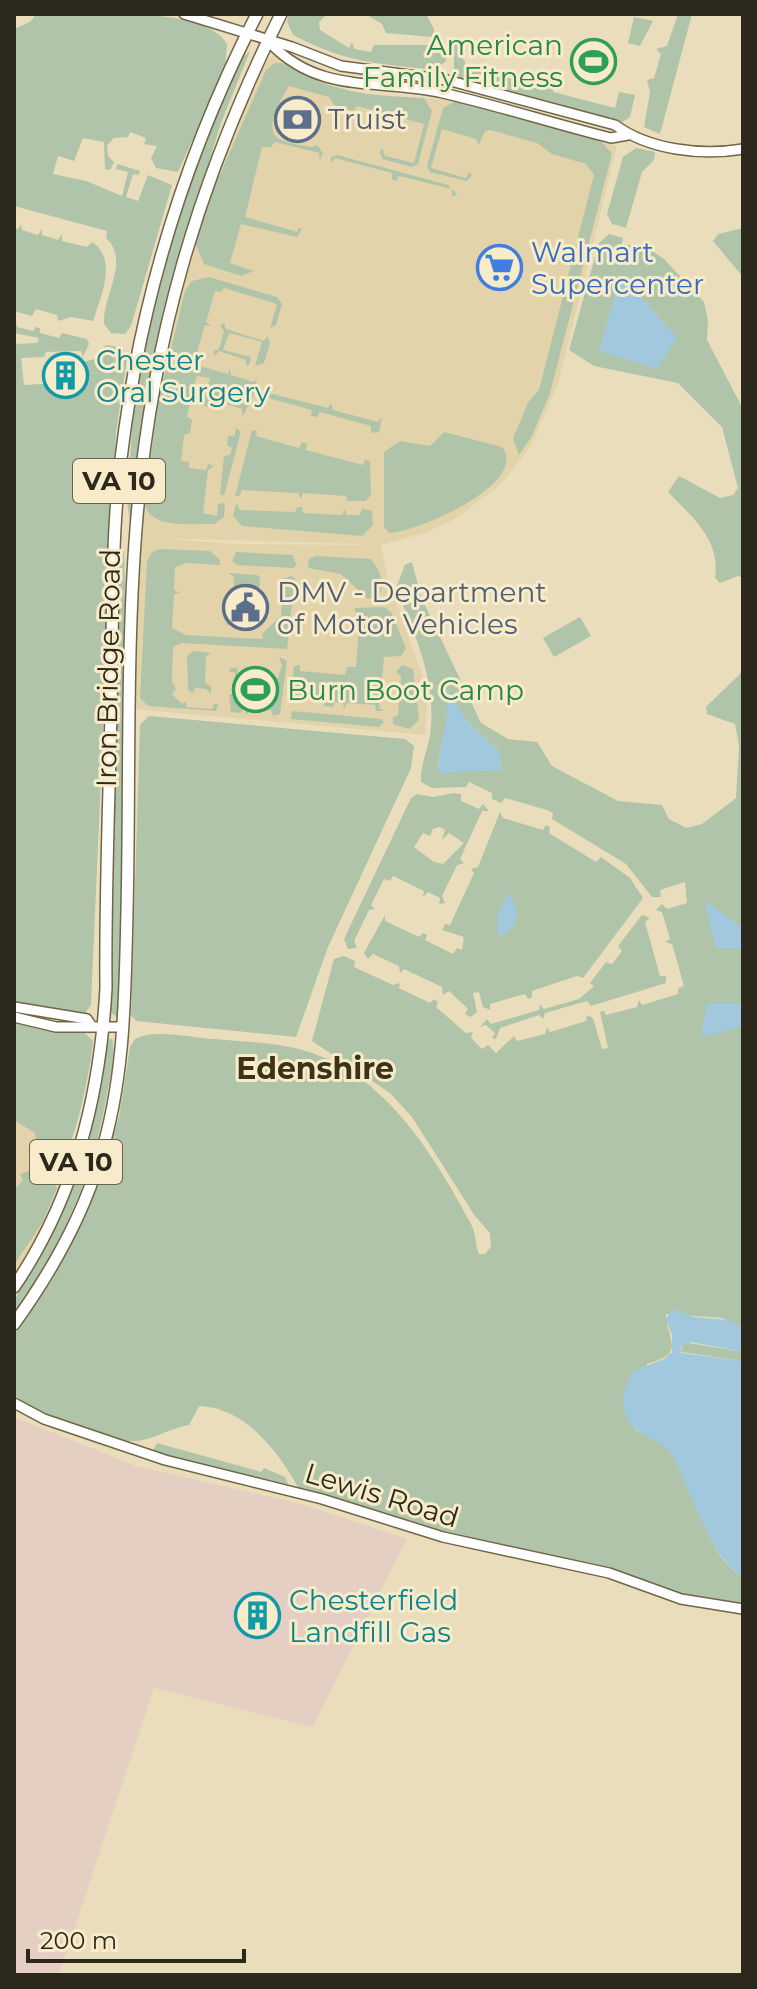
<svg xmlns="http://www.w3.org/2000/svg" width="757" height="1989" font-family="Montserrat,sans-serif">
<rect width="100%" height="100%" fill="#eaddbc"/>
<g fill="#e2d3ab" fill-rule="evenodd">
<path d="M273,56L310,76L359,94L452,100L617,146L558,384L531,446L500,485L455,519L425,533L381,545L387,576L422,675L427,702L425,735L132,709L144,446L180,264L248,80ZM156,538L362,544L363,545L237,544Z"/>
<path d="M14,1108L41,1120L50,1157L75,1165L14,1287Z"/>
</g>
<path fill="#e5cfc3" d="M14,1417L136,1466L305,1505L407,1539L313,1727L154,1688L59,1975H14Z"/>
<g fill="#b0c4a9" fill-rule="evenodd">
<path d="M36,14C78,14 205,4 227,44L225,69L178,172L156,168L151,158L157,146L144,144L146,138L130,132L128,137L114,138L107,145L108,156L114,162L110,170L105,169L104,142L83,138L74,161L58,156L53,174L86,181L122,196L128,172L116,169L117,164L140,171L139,175L133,174L126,197L138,201L148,175L172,185L131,326L125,334L111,333L104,324C102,296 131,261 106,238L107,231L14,206V29L30,22Z"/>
<path d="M289,14H327L319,22L320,30L349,48L352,42L354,49L371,52L374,45H439L446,48V61L436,70C376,63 349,64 293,35L287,22Z"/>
<path d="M426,14L434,29L433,37L386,33L382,24L367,15Z"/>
<path d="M678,14H692L660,134L644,127L650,92L647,80L654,78L661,54L656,49L667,46Z"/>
<path d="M634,17L653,21L640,46L628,43Z"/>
<path d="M459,37V55L465,61V68L481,72L485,66V73L536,84L538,79L544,81L543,86L553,88V92L615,108L619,92L635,95L630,117L621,123L461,80L454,69V39Z"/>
<path d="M250,51L221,123L168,294L148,384L130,520L127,503C131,463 131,421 136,381C150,270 194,162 239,61Z"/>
<path d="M275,63C289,62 298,71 310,77C346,95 384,96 424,98L432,111L418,164L412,167L382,159L380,152L382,148L385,156L414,163L424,124L357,106L353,111L335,106L329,97L289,86C282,97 262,129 279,139C288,144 302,145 311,147L317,145L323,153L320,160L319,153L275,142L271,147H262L245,217L297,232L299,228L302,229L297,237L241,224L230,263L254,271L241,276L204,264L195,242L210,197L266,70Z"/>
<path d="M290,99L291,105L314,112L318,107L311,133L281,124Z"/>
<path d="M456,101L602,142L612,154L550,393L532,436L519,455L513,438L529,401L539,390L594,175L586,164L552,154L537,143L490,130L485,131L479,145L476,139L442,129L431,168L466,178L469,172L472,175L467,181L430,172L427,166L443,108Z"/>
<path d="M636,148L655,152L654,160L642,172L626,228L612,224L607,214L623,157Z"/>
<path d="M337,155L448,185L457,194L452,197V189L399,176L396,181L392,179V173L335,158L331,163V157Z"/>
<path d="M21,224L22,230L38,235L42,229V235L58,240L62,234V241L87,247L92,242C118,259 101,297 93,321L71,317L58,321L57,315L36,309L32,316L14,311V228L18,229Z"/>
<path d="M743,228V277L713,241L718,234Z"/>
<path d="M609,234L623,238L622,244L647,247L664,259L704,302L708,320L707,340L743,409V578L738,576L720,583L715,578C721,540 692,517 668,492L679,476L720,498L733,495L738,488L722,427L678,383L594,366L569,350L599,243Z"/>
<path d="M209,277L277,297L282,304L276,325L270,328L277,304L224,288L221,292L215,291L206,322L211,326L205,325L196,356L201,358L200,366L228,374L230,369L231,375L254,382L257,377L253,397L242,417V409L214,400L208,407L203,405L210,378L197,376L190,397L196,401H190L187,417L192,420L190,433L184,435L181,461L189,462V468L206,470L208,464L214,466L208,470L203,513L217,516L218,504L225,503L224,517L214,524C192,523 152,530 145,505L157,406L185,291L192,281Z"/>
<path d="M16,321L17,327L33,331L36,327L40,328V333L59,338L62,333L87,339L89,344L83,357L81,351L46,352L44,357L21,358L24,385L73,382L74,365L94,359L106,345L123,348L127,360L116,432L91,1005L83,1016L31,1008L14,1002V344L37,343L39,338L14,333Z"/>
<path d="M224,323L226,329L264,341L268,336L270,344L264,363L255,366L262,342L229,333L223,350L251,357L249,365H246V360L219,351L215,356L213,351L219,349L224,331L220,326Z"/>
<path d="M268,385L269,393L328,408L331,403L333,410L378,422L382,417L379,432L371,433V426L320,412L317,417L311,416L312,410L268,398L263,403Z"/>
<path d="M233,426L241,431L224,496L220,494L224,456L230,455L232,448L227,445L228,436H234L236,429Z"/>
<path d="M252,430L257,431L256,436L299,448L302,442L307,444L306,450L363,465L365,460L370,461L371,495L366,501H347L346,496L303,493L301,499L298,493L242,490L239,496H235Z"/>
<path d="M444,432L502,447C530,483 418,532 389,533L384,527V452L400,441L430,446Z"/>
<path d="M236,503L240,510L295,512L297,507H302L303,513L343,515L344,509L347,515H360L362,508L372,511L373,525L362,536L242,526L233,516Z"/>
<path d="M160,549L210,551L220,560V565L187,563L175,567L174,590L180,593L174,594L172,628L186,635L263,639L262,634L281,616L284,579L290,576L295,578L287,649L182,643L173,647L172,682L176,689L172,694L182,704L186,701V707L212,709L214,704H218L216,711L148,706L140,698L147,561L152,552Z"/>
<path d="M124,550L128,674L119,1011L116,1017L111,1012L118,564Z"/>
<path d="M236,552L292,555L297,565L293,568L237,565L232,561Z"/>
<path d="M316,556L370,559C379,566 385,584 380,595L368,599L341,574L308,568L309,559Z"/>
<path d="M412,562L421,597L481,723L508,739L537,742L552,766L618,801L662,805L669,819L686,828L702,824L736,798L739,746L735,724L707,714L706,707L743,671V1328L722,1318L666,1314C668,1343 686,1353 647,1364L636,1431C645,1434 657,1438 664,1444C691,1469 706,1562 743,1576V1604L689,1597L609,1568L471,1541L299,1489C279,1452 245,1407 199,1406L189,1425C170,1428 153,1440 135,1441C102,1443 40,1415 14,1395V1335L52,1280L93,1197L119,1117L130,1047L135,1039C155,1028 192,1038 214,1039C245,1042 276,1042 306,1051C386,1075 434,1155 471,1224C476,1233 475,1244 479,1254H485L491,1247L490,1233L475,1216L412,1117L390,1093L312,1041L334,959L344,956L355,961L354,967L393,985L400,983L399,988L430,1003L434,999L438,1002L436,1007L466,1033L473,1032L471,1038L482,1049L488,1045L496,1053L514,1036L517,1041L545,1034L547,1027L550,1032L586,1021L587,1015L593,1018L602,1049L608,1048L600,1012L604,1011L606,1015L637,1007L639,1000L642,1005L678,994V989L684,986L672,944L665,942L670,939L662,912L656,910L662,904L667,909L687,903L685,882L660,890L661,897H652L626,864L552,819L553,813L547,810L505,798L501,803L492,799V793L469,782L466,787L432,788L421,782C420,764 430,745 431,727C435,677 414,632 396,588L405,565ZM447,689L466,720L499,752L437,767L448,716Z"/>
<path d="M228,573L257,575L260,578L258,622H246L253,624L252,630L225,624L232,621L234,577Z"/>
<path d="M384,607L391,612L406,648L401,656L384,657L379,708L384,711H376L375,705L347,703L344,709L343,703L335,702L333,707L324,706L323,699L296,697L295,703H290L294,666L300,665V671L345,675L347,667H356L360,613L355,612V608Z"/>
<path d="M580,617L591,636L554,657L543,638Z"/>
<path d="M194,651L211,653L206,656L205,683L211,686V694L206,689L195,688L193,693L188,690L187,656Z"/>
<path d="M279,657L287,661L280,714L273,716L271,710L251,709L246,715L245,707L240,713L231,712L229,695L235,692V672H229L230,668H237L238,674L278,678L282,665Z"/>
<path d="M402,665L413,669L419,720L409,729L393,724V717L398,716L401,676L396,672Z"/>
<path d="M292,711L381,719L384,722L379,727L291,719Z"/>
<path d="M149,716L405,739L414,746L411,768L328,947L296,1037L136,1021L131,1015L140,725Z"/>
<path d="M454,793L461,794V801L479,809L483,804L489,811H482L460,859L464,863L457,865L442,896L445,903L439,904L440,898L428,892L423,897L424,891L393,876L390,881L384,879L371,905L375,909L369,910L354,941L357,948L348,949L344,939L411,798L417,794L433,797ZM440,827L445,830L442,840L449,833L464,843L443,864L434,862L414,847L423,833L430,836L433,829Z"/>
<path d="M500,812L503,818L543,830L546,825L550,827L549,833L596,862L601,857L630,878L643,898L583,978L577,976L532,991V997L528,999L525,994L490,1004V1010L483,1007L479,992L473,993L477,1012L471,1017L465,1014L468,1009L449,991L443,995L442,987L404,969L400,973L399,966L373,954L368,959L364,953L385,915V921L419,937L423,933L427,935L425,940L453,954L457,948L462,950L464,937L442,930L445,924L450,925L474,873L471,869L478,867Z"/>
<path d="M642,915L650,918L645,922L660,976H666V983L591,1006L587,1001L545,1013L543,1019L539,1015L500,1028L496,1039L492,1038L495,1033L486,1025L480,1027L487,1019L491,1024L539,1010L540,1004L544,1009L579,999L594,986L590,983L606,962L612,964L622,951L618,946Z"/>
<path d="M14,1020L85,1033L93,1041C91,1066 74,1156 56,1169L32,1162L37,1144L35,1133L14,1120Z"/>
<path d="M112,1039C116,1054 110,1077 107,1094C92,1181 62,1242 14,1316V1301L62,1209L106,1040Z"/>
<path d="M29,1171L52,1180L57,1188L42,1223L14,1265V1190L23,1180L20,1174Z"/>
<path d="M683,1342L743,1352V1361L681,1352Z"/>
<path d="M157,1443L261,1472L264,1468L285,1477L288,1484L170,1458L153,1451Z"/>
</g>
<g fill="#a2c8de">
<path d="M624,279L677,337L657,369L599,351L619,281Z"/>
<path d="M447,689L466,720L499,752L502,770L442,773L437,770L447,716Z"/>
<path d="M507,893C523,908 519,929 498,936L497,917Z"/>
<path d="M705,904H710L743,928V949L716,948Z"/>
<path d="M743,1003V1026L707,1036L701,1034L707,1004Z"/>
<path d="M672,1309L694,1317L729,1320L743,1328V1352L691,1342L681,1346V1353L743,1361V1576C714,1565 688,1486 674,1458C663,1437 638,1439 628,1420C619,1403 624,1388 632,1372L664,1359L672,1352V1335L666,1319Z"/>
</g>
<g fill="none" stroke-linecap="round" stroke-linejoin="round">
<defs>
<g id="tertiary">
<path d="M184,14L292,47L341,66L447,80L615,125C649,150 702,156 743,149"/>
<path d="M270,43C321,96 380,78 443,93C499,106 555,124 611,138L628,135"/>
<path d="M14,1007L87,1019L91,1025"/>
<path d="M14,1017L56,1027H123"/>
<path d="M14,1403L44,1419L165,1460L322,1499L443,1537L609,1573L681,1599L743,1609"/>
</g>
<g id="primary">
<path d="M14,1287C75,1197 100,1096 106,988C105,896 109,803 111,710C113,636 111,561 118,487C134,321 181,162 257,14"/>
<path d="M14,1324C50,1274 81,1220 99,1161C125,1081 125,995 127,911C130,784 126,656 136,529C150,343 198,181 281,14"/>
</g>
</defs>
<use href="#tertiary" stroke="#706547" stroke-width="12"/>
<use href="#primary" stroke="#706547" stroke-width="14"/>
<use href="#tertiary" stroke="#fff" stroke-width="9"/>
<use href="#primary" stroke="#fff" stroke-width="11"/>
</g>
<defs>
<symbol id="stadium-ring" viewBox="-11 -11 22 22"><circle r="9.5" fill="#f7ebc9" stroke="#2e9e5b" stroke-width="1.5"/><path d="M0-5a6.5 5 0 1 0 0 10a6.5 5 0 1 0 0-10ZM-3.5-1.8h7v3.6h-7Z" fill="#2e9e5b"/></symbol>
<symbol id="bank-ring" viewBox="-11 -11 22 22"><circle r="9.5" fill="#f7ebc9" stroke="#5c6f8a" stroke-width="1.5"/><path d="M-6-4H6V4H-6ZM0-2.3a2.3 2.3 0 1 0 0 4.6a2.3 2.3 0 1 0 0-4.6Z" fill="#5c6f8a"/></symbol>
<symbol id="supermarket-ring" viewBox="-11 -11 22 22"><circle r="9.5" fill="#f7ebc9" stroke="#3f7fe0" stroke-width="1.5"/><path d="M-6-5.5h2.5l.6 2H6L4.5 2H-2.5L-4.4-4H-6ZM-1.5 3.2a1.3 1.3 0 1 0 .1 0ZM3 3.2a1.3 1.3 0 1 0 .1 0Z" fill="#3f7fe0"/></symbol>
<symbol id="building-ring" viewBox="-11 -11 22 22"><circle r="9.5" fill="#f7ebc9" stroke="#0f9aa8" stroke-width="1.5"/><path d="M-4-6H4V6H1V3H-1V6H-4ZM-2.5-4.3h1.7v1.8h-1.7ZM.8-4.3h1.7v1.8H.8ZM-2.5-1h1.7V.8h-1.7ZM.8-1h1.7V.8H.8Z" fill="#0f9aa8"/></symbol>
<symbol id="civic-ring" viewBox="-11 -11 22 22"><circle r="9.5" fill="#f7ebc9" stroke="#5c6f8a" stroke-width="1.5"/><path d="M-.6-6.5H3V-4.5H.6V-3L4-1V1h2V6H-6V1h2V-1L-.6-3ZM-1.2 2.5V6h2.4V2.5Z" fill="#5c6f8a"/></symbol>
</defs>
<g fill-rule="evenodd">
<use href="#stadium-ring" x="568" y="36" width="51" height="51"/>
<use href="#bank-ring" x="272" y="94" width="51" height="51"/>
<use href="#supermarket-ring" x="474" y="242" width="51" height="51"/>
<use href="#building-ring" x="40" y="350" width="51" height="51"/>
<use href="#civic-ring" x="220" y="582" width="51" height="51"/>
<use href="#stadium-ring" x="230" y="664" width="51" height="51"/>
<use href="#building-ring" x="232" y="1590" width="51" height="51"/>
</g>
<g text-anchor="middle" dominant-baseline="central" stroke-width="6" stroke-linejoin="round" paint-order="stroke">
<g fill="#f7ebc9" stroke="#69624f" stroke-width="2">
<rect x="73" y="459" width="92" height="44" rx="6"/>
<rect x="30" y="1140" width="92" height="44" rx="6"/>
</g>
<g font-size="26" font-weight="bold" fill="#2c281b">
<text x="119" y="481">VA 10</text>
<text x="76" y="1162">VA 10</text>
</g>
<g font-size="28" fill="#27864d" stroke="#f7ebc9" text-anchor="end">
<text x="563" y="45">American<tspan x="563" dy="32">Family Fitness</tspan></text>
<text x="287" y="690" text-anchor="start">Burn Boot Camp</text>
</g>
<g font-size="28" fill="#4e5e75" stroke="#f7ebc9" text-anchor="start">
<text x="328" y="119">Truist</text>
<text x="277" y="592">DMV - Department<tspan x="277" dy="32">of Motor Vehicles</tspan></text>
</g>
<g font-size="28" fill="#366cbe" stroke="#f7ebc9" text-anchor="start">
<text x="531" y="252">Walmart<tspan x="531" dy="32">Supercenter</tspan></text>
</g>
<g font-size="28" fill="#0d838f" stroke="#f7ebc9" text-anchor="start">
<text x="96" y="360">Chester<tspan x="96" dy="32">Oral Surgery</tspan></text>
<text x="289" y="1600">Chesterfield<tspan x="289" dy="32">Landfill Gas</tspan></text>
</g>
<g font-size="28" fill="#2c281b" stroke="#f7ebc9">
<text transform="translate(108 668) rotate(-89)">Iron Bridge Road</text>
<text transform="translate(382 1495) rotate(17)">Lewis Road</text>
</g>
<g font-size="30" font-weight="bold" fill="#3c3216" stroke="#f7ebc9">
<text x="315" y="1068">Edenshire</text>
</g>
</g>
<rect width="757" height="1989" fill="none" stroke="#2c281b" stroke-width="32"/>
<path d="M28 1949v12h216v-12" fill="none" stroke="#2c281b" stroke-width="4"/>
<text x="40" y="1949" font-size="24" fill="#2c281b" stroke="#f7ebc9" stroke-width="6" paint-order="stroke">200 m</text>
</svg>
